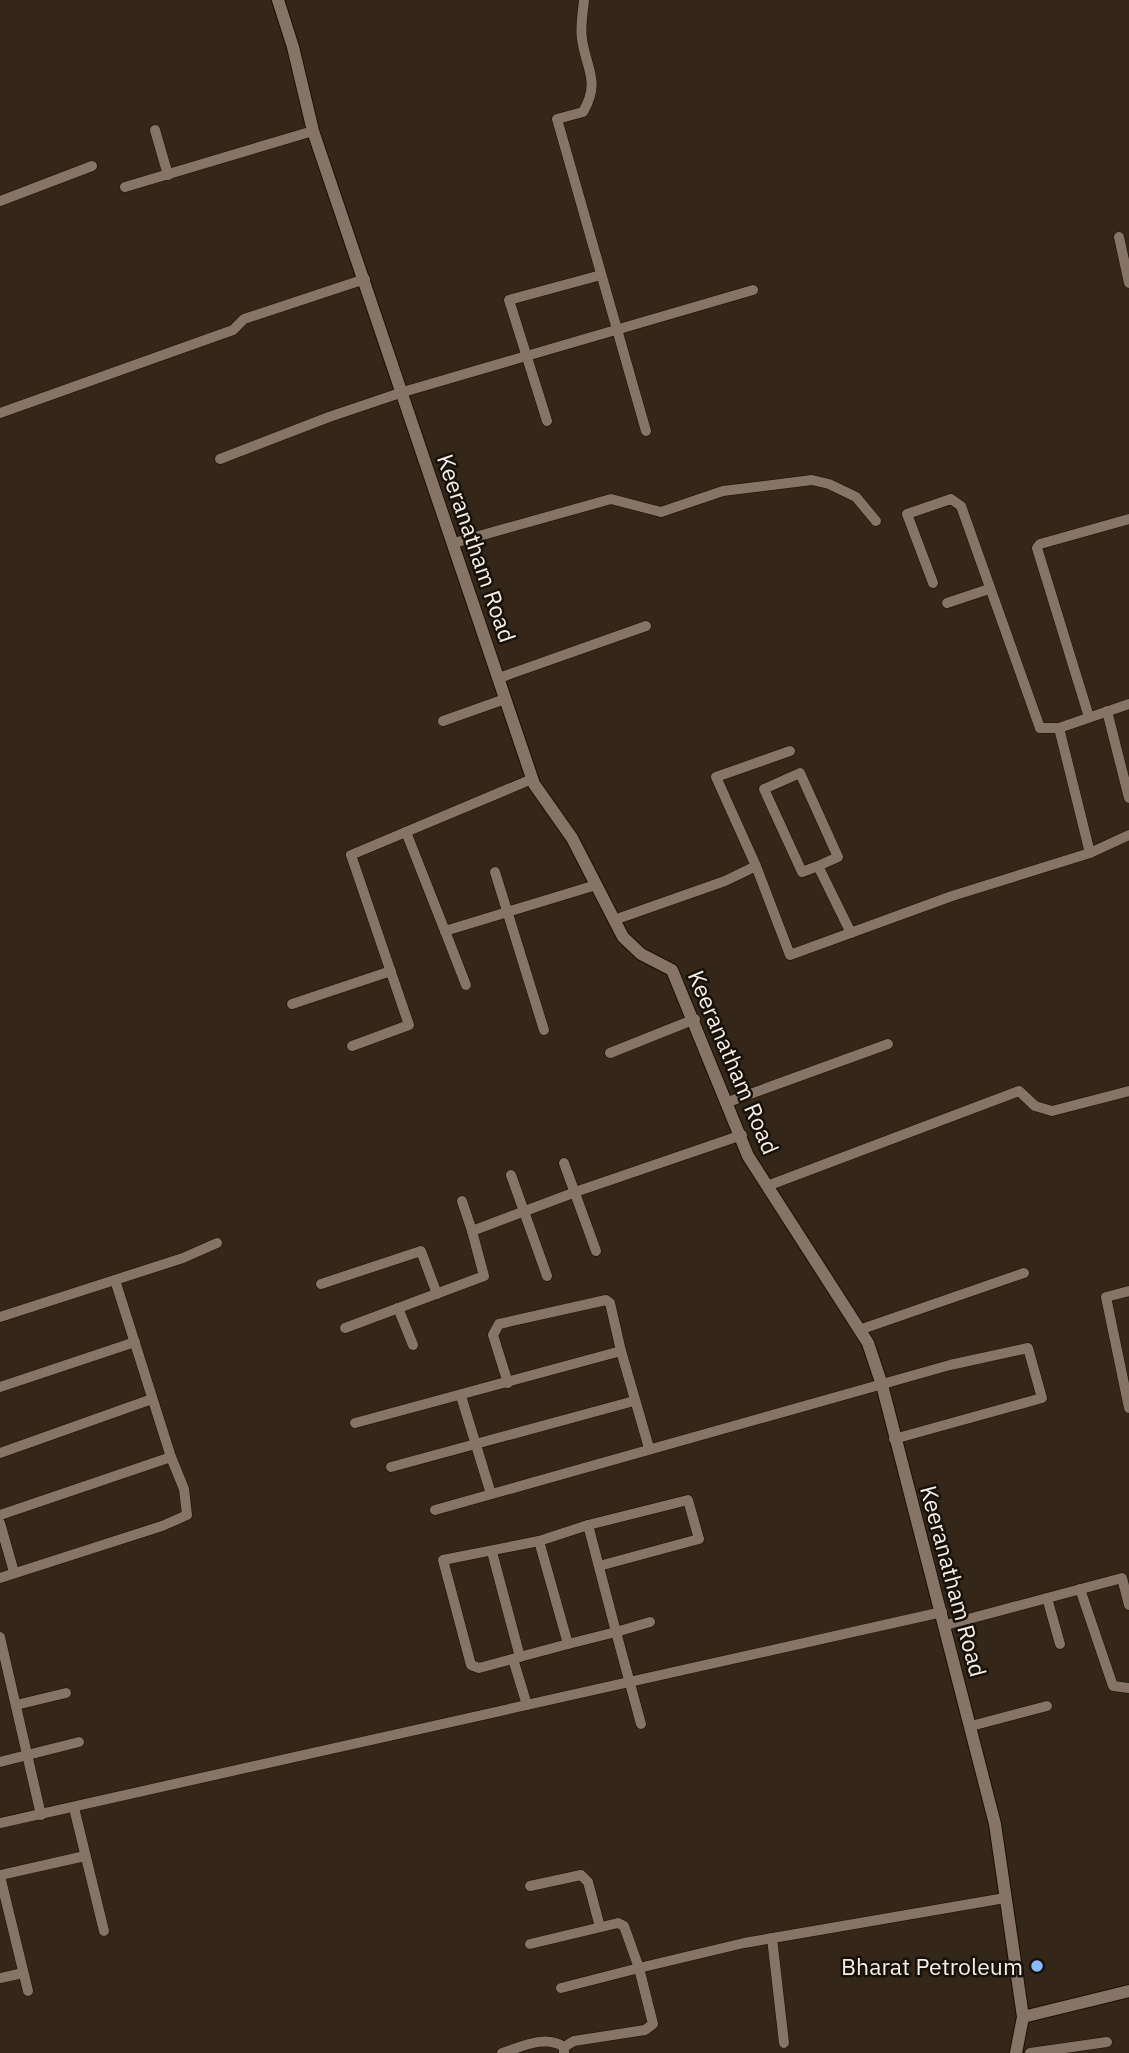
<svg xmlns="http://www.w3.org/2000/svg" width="1129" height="2053" font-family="'IBM Plex Sans',sans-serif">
<rect width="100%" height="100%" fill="#342619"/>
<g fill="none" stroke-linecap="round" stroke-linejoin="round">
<defs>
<g id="minor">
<path d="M584,0C583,12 580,27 582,39C586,69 601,81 583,112L557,119L646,431"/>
<path d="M155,130L168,175"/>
<path d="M125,187L313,131"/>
<path d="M0,201L92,166"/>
<path d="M1119,237L1129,283"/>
<path d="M0,413L233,330L244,319L365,279"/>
<path d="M547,421L509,300L601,275"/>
<path d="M220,459L329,417L403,392L753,290"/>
<path d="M454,543L611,499L661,512L723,491L812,480L829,484L856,497L876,521"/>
<path d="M933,583L907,514L951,499L961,506L1040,728H1059L1129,704"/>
<path d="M947,603L989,589"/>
<path d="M499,678L646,626"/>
<path d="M1107,711L1129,798"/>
<path d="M1089,717L1037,548L1040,544L1129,519"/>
<path d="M443,721L505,699"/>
<path d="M1059,728L1090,853"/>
<path d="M790,751L716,777L756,866L790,955L952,896L1090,853L1129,835"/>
<path d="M406,832L445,931L596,885"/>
<path d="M818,866L802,872L764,789L800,773L838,857L818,866L851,933"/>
<path d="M495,872L544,1030"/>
<path d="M614,920L725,881L756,866"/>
<path d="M445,931L466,985"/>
<path d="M292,1004L391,971"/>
<path d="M352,1046L409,1025L351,855L532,779"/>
<path d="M610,1053L695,1019"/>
<path d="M728,1102L888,1044"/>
<path d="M564,1163L596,1251"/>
<path d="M511,1175L547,1276"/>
<path d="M767,1186L1019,1091L1035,1106L1052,1111L1129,1091"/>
<path d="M462,1201L472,1231"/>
<path d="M321,1284L421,1251L437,1294"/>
<path d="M1129,1291L1106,1297L1129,1408"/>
<path d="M398,1308L413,1345"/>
<path d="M0,1317L183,1258L217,1243"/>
<path d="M345,1328L484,1276L472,1231L581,1190L742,1135"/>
<path d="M859,1330L1024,1273"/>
<path d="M508,1383L493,1335L499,1324L606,1300L610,1303L621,1351"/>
<path d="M0,1387L135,1342"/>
<path d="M461,1396L491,1494"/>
<path d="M355,1423L621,1351L649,1448"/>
<path d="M0,1453L152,1399"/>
<path d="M391,1467L634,1401"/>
<path d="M435,1510L950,1365L1028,1348L1042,1398L894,1439"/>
<path d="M0,1515L171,1457"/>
<path d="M0,1523L14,1572"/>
<path d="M588,1525L688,1500L699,1539L599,1566"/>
<path d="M539,1541L443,1560L471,1665L479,1668L568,1644"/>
<path d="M492,1552L520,1657"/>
<path d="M0,1578L162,1526L187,1515L184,1489L171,1457L115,1280"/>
<path d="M1080,1589L1113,1686L1129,1688"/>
<path d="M1047,1598L1060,1644"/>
<path d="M946,1625L1122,1578L1129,1605"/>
<path d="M0,1637L41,1815"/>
<path d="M513,1659L527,1705"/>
<path d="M16,1705L66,1693"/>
<path d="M641,1724L616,1632L568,1644L539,1541L588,1525L616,1632L650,1622"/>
<path d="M971,1726L1047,1706"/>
<path d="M0,1762L79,1742"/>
<path d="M74,1808L104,1931"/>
<path d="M0,1823L942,1612"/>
<path d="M0,1875L85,1856"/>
<path d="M0,1876L28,1991"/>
<path d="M530,1886L581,1875L588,1882L600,1927"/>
<path d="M772,1938L784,2043"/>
<path d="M530,1944L618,1923L624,1926L639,1968L744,1943L1005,1898"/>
<path d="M0,1978L23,1973"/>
<path d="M561,1988L639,1968L653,2024L645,2030L574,2041L564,2047V2053"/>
<path d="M502,2053C521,2047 546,2034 564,2047"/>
<path d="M1030,2053L1107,2042"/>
</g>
<g id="tertiary">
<path d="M278,0L293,47L313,131L534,784L572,838L623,937L641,954L672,970L748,1156L868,1343L882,1385L995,1824L1023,2017L1016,2053"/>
<path d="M1023,2017L1129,1991"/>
</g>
</defs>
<use href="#minor" stroke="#1b0f04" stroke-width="11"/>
<use href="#tertiary" stroke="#1b0f04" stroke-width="14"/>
<use href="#minor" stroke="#867566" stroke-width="10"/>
<use href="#tertiary" stroke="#867566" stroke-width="12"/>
</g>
<circle fill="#8bbafc" stroke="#17110b" stroke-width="2.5" cx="1037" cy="1966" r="7"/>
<g text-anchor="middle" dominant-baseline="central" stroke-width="5" stroke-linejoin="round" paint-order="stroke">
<g font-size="23" fill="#f8eee6" stroke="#17110b">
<text transform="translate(477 548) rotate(71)">Keeranatham Road</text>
<text transform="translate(734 1062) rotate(67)">Keeranatham Road</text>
<text transform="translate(954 1581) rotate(75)">Keeranatham Road</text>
</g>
<g font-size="23" fill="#f8eee6" stroke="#17110b" text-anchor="end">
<text x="1023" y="1966">Bharat Petroleum</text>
</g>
</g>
</svg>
